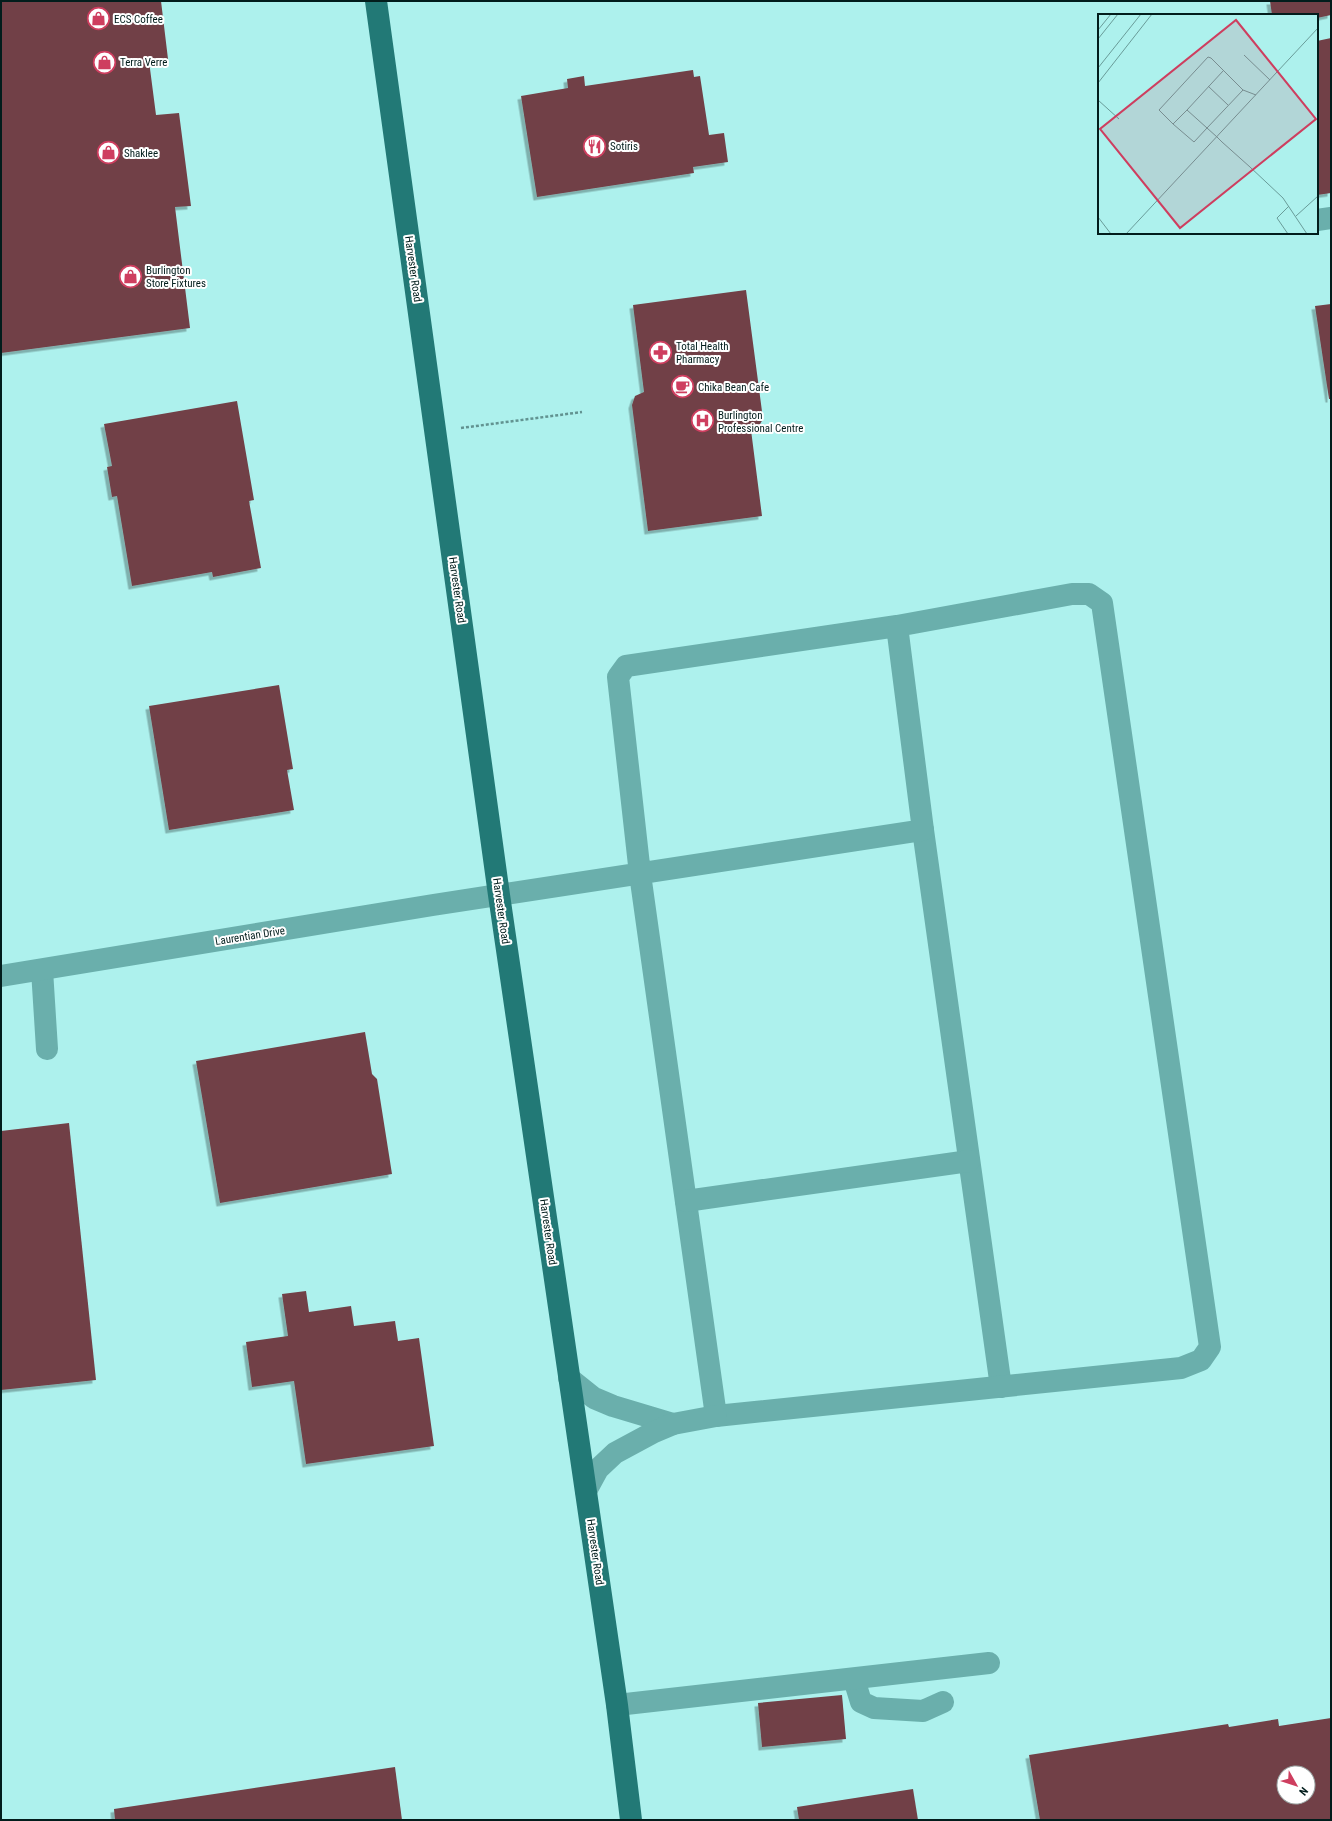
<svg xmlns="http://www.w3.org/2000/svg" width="1332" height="1821" font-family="'Roboto Condensed',sans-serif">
<defs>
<filter id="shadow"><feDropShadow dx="-3.5" dy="3.5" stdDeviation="0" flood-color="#0004"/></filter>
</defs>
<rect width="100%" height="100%" fill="#adf1ed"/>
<g fill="#714047" fill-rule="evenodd" filter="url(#shadow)">
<path d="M1,1H161L168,59L149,61L156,115L179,113L191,206L175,207L190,328L1,353Z"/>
<path d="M1270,1H1331V15L1317,18V15H1285L1284,14L1272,15Z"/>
<path d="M1331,38V193L1317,195V41Z"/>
<path d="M693,70L694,77L700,76L709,135L724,133L728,162L693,167L694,173L537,197L521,96L568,88L567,79L584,76L585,86Z"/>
<path d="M746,290L763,419L759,426L751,430L762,516L648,531L632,405L635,396L644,392L633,305Z"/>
<path d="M1331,304V399H1329L1315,306Z"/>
<path d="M237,401L254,500L249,501L261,568L213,577L212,572L132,586L117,496L112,497L107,467L112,466L104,424Z"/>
<path d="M279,685L293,769L287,770L294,810L169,830L149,706Z"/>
<path d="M365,1032L372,1074L377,1079L392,1174L220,1203L196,1061Z"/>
<path d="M69,1123L96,1380L1,1390V1131Z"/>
<path d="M306,1291L309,1312L351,1306L354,1326L395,1321L398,1341L419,1338L434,1446L306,1464L294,1381L252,1387L246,1342L288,1336L282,1294Z"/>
<path d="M842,1695L846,1739L762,1747L758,1703Z"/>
<path d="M1331,1718V1820H1040L1029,1755L1228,1724L1229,1727L1278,1719L1279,1726ZM1284,1773H1308V1797H1284Z"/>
<path d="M395,1767L402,1820H115L114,1809Z"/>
<path d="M913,1789L918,1820H799L797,1807Z"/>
</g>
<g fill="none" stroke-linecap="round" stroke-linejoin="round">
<path stroke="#629391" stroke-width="2.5" stroke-dasharray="3 2" stroke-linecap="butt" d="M461,428L582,412"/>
<g stroke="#6aafac" stroke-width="22">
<path d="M1317,220L1331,218"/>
<path d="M923,830L1001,1387"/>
<path d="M42,970L47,1049"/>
<path d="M1,976L433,905C597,881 760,855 923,830L897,626L626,666L618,677L640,874L716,1416L1181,1368L1201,1360L1210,1347L1102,603L1089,594H1072L897,626"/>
<path d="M686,1201L969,1161"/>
<path d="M569,1378L594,1398L613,1406L673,1424"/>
<path d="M586,1491L598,1469L615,1453L654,1432L673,1424L716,1416"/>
<path d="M854,1679L861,1702L874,1708L923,1711L943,1702"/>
<path d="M617,1705L989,1663"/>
</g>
<path stroke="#227976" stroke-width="22" d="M376,1L499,895L617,1705L631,1820"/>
</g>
<defs>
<symbol id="shop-ring" viewBox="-11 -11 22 22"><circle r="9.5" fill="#fff" stroke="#ce3e5f" stroke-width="1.5"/><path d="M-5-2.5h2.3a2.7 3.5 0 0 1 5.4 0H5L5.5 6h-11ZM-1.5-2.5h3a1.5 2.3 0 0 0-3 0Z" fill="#ce3e5f"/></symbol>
<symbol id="restaurant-ring" viewBox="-11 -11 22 22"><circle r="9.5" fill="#fff" stroke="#ce3e5f" stroke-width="1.5"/><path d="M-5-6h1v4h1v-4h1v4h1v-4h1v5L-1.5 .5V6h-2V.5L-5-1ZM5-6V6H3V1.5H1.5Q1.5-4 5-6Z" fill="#ce3e5f"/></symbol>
<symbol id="pharmacy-ring" viewBox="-11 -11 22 22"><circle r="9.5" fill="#fff" stroke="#ce3e5f" stroke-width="1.5"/><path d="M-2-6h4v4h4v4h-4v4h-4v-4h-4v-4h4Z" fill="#ce3e5f"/></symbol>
<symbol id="cafe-ring" viewBox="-11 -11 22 22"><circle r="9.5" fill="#fff" stroke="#ce3e5f" stroke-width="1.5"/><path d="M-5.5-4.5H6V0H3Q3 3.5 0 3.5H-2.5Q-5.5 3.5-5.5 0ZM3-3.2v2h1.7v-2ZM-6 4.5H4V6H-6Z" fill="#ce3e5f"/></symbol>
<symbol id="hospital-ring" viewBox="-11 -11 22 22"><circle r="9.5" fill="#fff" stroke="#ce3e5f" stroke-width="1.5"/><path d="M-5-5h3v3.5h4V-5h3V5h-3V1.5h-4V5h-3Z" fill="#ce3e5f"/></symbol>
</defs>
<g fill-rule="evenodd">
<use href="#shop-ring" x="86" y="6" width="25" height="25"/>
<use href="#shop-ring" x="92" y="50" width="25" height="25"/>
<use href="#restaurant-ring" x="582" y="134" width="25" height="25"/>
<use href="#shop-ring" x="96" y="140" width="25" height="25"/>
<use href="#shop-ring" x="118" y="264" width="25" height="25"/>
<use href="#pharmacy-ring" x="648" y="340" width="25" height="25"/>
<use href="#cafe-ring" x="670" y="374" width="25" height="25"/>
<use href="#hospital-ring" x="690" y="408" width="25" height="25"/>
</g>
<g text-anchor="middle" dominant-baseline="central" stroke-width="4" stroke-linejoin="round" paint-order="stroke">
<g font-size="11" fill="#021d1c" stroke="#fff" text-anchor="start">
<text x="114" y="19">ECS Coffee</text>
<text x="120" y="62">Terra Verre</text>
<text x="610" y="146">Sotiris</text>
<text x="124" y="153">Shaklee</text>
<text x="146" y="270">Burlington<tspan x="146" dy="13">Store Fixtures</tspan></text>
<text x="676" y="346">Total Health<tspan x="676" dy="13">Pharmacy</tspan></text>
<text x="698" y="387">Chika Bean Cafe</text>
<text x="718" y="415">Burlington<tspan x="718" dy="13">Professional Centre</tspan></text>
</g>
<g font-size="11" fill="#021d1c" stroke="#fff">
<text transform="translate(413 269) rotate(82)">Harvester Road</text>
<text transform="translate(457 590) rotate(82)">Harvester Road</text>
<text transform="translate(501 911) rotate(82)">Harvester Road</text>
<text transform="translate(250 936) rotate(-9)">Laurentian Drive</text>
<text transform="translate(548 1232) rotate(82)">Harvester Road</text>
<text transform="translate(595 1552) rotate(82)">Harvester Road</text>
</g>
</g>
<g transform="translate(1098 14)">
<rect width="220" height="220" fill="#adf1ed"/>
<path fill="none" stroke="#699c99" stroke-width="1" d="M0,16L13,0M0,25L20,0M146,41L172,66M0,54L43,0M0,69L54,0M110,72L130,91M145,76L158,81M0,86L21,105M89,96L125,57M75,110L61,96L110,43L113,44L145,76L109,114L96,128L75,110L89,96L119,123L124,128L152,153L185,184L209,220M198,202L220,182M0,203L13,220M28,220L220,14M190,220L179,204L191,192"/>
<path fill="#ce3e5f" fill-opacity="0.15" stroke="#ce3e5f" stroke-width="2" d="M138,6L218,105L82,214L2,115Z"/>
<rect width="220" height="220" fill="none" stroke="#021d1c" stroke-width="2"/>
</g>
<rect width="1332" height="1821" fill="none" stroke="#021d1c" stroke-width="4"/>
<g transform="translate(1296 1785) rotate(129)"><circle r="19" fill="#ffffff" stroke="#9aa5a4"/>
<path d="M0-3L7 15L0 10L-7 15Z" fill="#ce3e5f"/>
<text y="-6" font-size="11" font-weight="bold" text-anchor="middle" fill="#021d1c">N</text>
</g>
</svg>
